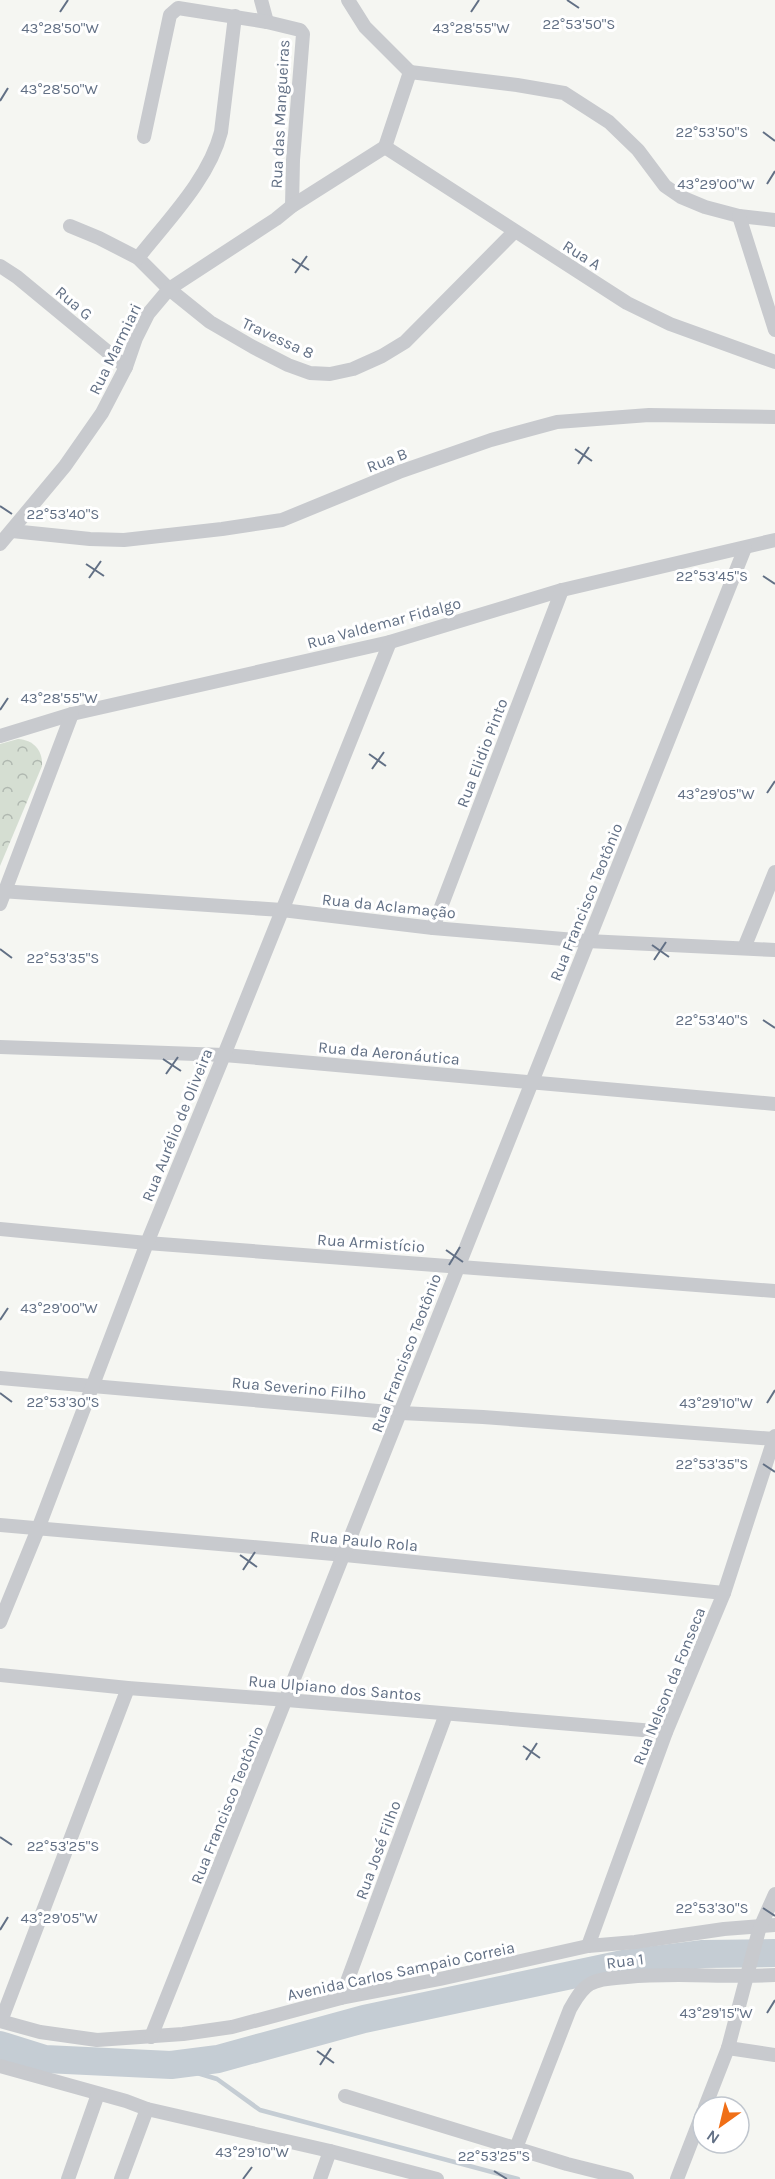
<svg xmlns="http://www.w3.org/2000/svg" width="775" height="2179" font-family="Karla,sans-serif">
<defs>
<pattern id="forest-crowns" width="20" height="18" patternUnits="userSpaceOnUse" patternTransform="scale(1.5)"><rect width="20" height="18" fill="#d5ded2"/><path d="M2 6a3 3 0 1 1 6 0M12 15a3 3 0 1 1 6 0" fill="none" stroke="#b0b8b0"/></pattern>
</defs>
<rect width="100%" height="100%" fill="#f5f6f2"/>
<path fill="url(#forest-crowns)" d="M18,739C34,740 43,751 42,766L0,866V744Z"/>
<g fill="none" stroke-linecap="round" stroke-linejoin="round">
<path stroke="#c5cdd4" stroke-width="4.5" d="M171,2065L217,2079L260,2110L518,2179"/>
<path stroke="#c5cdd4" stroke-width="28" d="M0,2045L45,2059L171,2065L218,2059L364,2019L623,1964L703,1954L775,1953"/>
<g stroke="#c8cace" stroke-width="14">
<path d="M261,0L267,22"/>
<path d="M348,0L365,27L410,72"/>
<path d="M410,72L517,85L564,93L609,122L638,150L665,186L681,197L705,207L739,216L775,220"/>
<path d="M144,137L170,15L178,8L267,22L300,30L303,34L293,160L292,206"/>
<path d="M385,147L627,303L670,324L775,362"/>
<path d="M385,147L410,72"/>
<path d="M739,216L775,330"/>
<path d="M70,226L99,238L138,258L169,289L210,322L253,347L288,365L310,373L330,374L353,369L382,356L405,342L514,232"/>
<path d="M138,258C167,221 209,179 221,132L235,16"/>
<path d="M0,266L17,277L126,367"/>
<path d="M12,531L90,539L124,540L222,529L282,520L399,472L491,440L557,422L649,415L775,417"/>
<path d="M0,544L65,466L102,413L126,367L136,338L148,314L169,289L276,219L292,206L385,147"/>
<path d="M0,736L72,714L390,642L562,590L775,540"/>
<path d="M0,891L282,910L433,928L587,941L775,950"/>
<path d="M0,904L72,714"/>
<path d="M433,928L562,590"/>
<path d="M744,948L775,872"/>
<path d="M0,1047L224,1055L775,1104"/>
<path d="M0,1229L147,1243L775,1291"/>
<path d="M0,1378L401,1413L483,1417L774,1439"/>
<path d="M0,1525L345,1555L724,1593"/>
<path d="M0,1622L38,1529L147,1243L224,1055L390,642"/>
<path d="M0,1675L128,1688L287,1700L666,1732"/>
<path d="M588,1946L666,1732L724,1593L775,1436"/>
<path d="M341,1998L446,1714"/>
<path d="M0,2021L40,2032L97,2040L183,2034L232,2027L341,1998L440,1979L588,1946L635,1942L724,1929L775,1925"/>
<path d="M1,2021L128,1688"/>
<path d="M151,2037C350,1541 546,1044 745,548"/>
<path d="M728,2048L775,2055"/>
<path d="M0,2066L126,2101L147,2109L330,2151L437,2179"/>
<path d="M345,2096L567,2164L627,2179"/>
<path d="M705,2107L728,2048L759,1930L775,1894"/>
<path d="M516,2148L570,2009C576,1999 581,1989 590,1984C600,1978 616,1978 627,1977C677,1972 725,1978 775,1975"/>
<path d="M68,2179L98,2094"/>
<path d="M121,2179L147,2109"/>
<path d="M320,2179L330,2151"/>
<path d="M677,2179L703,2112"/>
</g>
</g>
<path fill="none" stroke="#627085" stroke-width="2" d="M567,0L579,8M60,12L68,0M471,12L479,0M0,101L8,88M763,132L775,141M767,184L775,171M292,259L309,270M295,273L307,256M575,449L592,461M578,464L589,447M0,506L12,514M86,564L104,576M763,576L775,584M89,578L101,561M0,710L8,698M369,754L386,766M372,769L384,752M767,793L775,781M652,945L669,957M0,949L12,958M654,960L666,942M763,1020L775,1028M163,1059L181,1071M166,1074L178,1057M446,1250L463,1262M449,1265L460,1247M0,1320L8,1308M0,1393L12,1402M767,1403L775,1390M763,1464L775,1472M240,1555L257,1567M243,1570L255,1552M523,1746L540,1758M526,1760L537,1743M0,1837L12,1845M763,1908L775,1916M0,1930L8,1917M767,2013L775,2000M317,2051L334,2063M320,2065L331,2048M494,2171L507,2179M243,2179L252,2167"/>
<g text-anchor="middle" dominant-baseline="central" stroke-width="6" stroke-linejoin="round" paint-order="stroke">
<g font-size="16" fill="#627085" stroke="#fff">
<text transform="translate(280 114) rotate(-87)">Rua das Mangueiras</text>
<text transform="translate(582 255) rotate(32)">Rua A</text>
<text transform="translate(74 303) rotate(40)">Rua G</text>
<text transform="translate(278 338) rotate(25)">Travessa 8</text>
<text transform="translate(115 349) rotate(-64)">Rua Marmiari</text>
<text transform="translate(387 460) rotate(-21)">Rua B</text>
<text transform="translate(384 623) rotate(-15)">Rua Valdemar Fidalgo</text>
<text transform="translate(482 753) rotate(-69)">Rua Elidio Pinto</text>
<text transform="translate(586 902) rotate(-68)">Rua Francisco Teotônio</text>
<text transform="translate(389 906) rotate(6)">Rua da Aclamação</text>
<text transform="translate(389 1053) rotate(5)">Rua da Aeronáutica</text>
<text transform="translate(177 1125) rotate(-68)">Rua Aurélio de Oliveira</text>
<text transform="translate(371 1243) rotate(4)">Rua Armistício</text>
<text transform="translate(406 1353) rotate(-69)">Rua Francisco Teotônio</text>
<text transform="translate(299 1388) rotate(5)">Rua Severino Filho</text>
<text transform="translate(364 1541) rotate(5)">Rua Paulo Rola</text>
<text transform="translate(669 1686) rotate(-68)">Rua Nelson da Fonseca</text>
<text transform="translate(335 1688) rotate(5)">Rua Ulpiano dos Santos</text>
<text transform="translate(227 1805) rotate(-68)">Rua Francisco Teotônio</text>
<text transform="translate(378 1850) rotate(-70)">Rua José Filho</text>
<text transform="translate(625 1961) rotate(-7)">Rua 1</text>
<text transform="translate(401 1971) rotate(-12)">Avenida Carlos Sampaio Correia</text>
</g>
</g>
<g font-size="15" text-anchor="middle" fill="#627085" stroke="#fff" stroke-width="6" stroke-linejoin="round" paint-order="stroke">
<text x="579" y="29">22°53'50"S</text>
<text x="60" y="33">43°28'50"W</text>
<text x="471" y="33">43°28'55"W</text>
<text x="59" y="94">43°28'50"W</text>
<text x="712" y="137">22°53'50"S</text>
<text x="716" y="189">43°29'00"W</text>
<text x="63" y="519">22°53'40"S</text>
<text x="712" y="581">22°53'45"S</text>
<text x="59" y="703">43°28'55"W</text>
<text x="716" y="799">43°29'05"W</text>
<text x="63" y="963">22°53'35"S</text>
<text x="712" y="1025">22°53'40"S</text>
<text x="59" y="1313">43°29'00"W</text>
<text x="63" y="1407">22°53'30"S</text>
<text x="716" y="1408">43°29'10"W</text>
<text x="712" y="1469">22°53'35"S</text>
<text x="63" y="1851">22°53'25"S</text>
<text x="712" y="1913">22°53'30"S</text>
<text x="59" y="1923">43°29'05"W</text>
<text x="716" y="2018">43°29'15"W</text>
<text x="252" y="2157">43°29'10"W</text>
<text x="494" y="2161">22°53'25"S</text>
</g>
<g transform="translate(721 2125) rotate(214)"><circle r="28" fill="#ffffff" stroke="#c0c6ce" stroke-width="1.5"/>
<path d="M0-4.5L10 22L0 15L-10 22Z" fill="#f06f17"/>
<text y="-9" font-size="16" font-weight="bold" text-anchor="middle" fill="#627085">N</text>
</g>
</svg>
